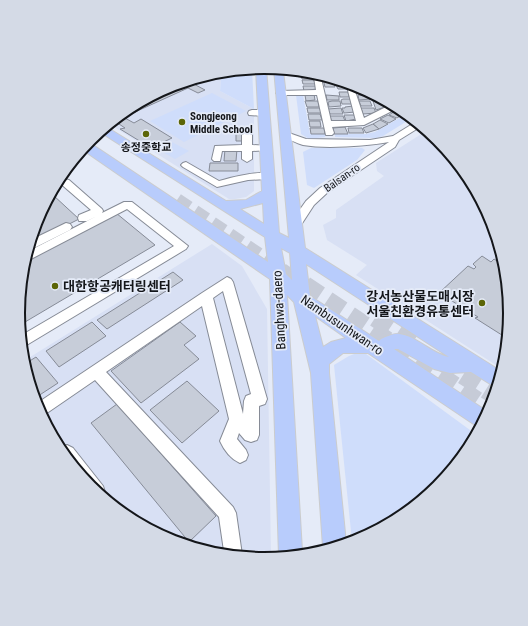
<svg xmlns="http://www.w3.org/2000/svg" width="528" height="626" font-family="'Roboto Condensed','Noto Sans KR',sans-serif">
<rect width="100%" height="100%" fill="#e5ebf8"/>
<g fill="#d8e0f4">
<path d="M221,79L220,91L254,109V191L246,197L235,199H229L111,125L170,86L197,80L200,82Z"/>
<path d="M426,131L438,139L491,219L510,313L499,367L356,275L367,265L327,240L323,225L336,218V210L384,176L377,171L376,163Z"/>
<path d="M212,244L242,266L267,309L271,558L264,559L170,540L90,487L37,407L27,359Z"/>
</g>
<g fill="#cfddfb">
<path d="M252,69L254,109L220,91L221,79L200,82L197,80Z"/>
<path d="M212,93L246,111L184,142L150,121Z"/>
<path d="M296,95H303L310,134H325V137L309,139L301,134Z"/>
<path d="M403,116L409,120L383,136L376,138L335,137V134H366L375,132Z"/>
<path d="M168,140L189,151L175,159L154,147Z"/>
<path d="M311,148H362L365,150L357,160L314,188L307,185L303,152Z"/>
<path d="M362,351L474,433L438,487L358,540L352,541L334,365L349,356Z"/>
</g>
<g fill="#c7cdd9" stroke="#868b97">
<path d="M301,75L313,77L314,79H302Z"/>
<path d="M323,79L333,81L335,87H325Z"/>
<path d="M302,80H314L315,84H303Z"/>
<path d="M190,82L205,90L198,93L188,88L124,117L159,93L177,86L175,85Z"/>
<path d="M336,85H345L347,89H338Z"/>
<path d="M303,86H316V89L304,91Z"/>
<path d="M355,88H362L368,92L357,93Z"/>
<path d="M339,92H348L349,97H340Z"/>
<path d="M314,94L315,100L306,101L305,95Z"/>
<path d="M326,95L339,96V100H327Z"/>
<path d="M358,95H369L371,99L359,100Z"/>
<path d="M343,99H350L352,104H342L341,100Z"/>
<path d="M305,101H318L319,107H307Z"/>
<path d="M332,101H340L341,106L329,107L328,102Z"/>
<path d="M359,101H370L372,106H361Z"/>
<path d="M373,101H382L385,107L376,110Z"/>
<path d="M353,106L355,112L344,113L342,108H345V107Z"/>
<path d="M307,108H320L321,113H308Z"/>
<path d="M341,108L343,114H330L328,109Z"/>
<path d="M361,108H374L376,113L363,114Z"/>
<path d="M395,111L402,115L397,118L389,115Z"/>
<path d="M308,114H320L322,120H309Z"/>
<path d="M344,115H355L356,119L346,121Z"/>
<path d="M388,115L396,119L389,123L380,119Z"/>
<path d="M330,116H343L345,121H334L331,120Z"/>
<path d="M123,117L134,123L141,119L172,138L151,148L120,129L125,128L116,122Z"/>
<path d="M380,120L388,124L379,129L373,124Z"/>
<path d="M309,121H320L321,127H310Z"/>
<path d="M373,124L379,129L366,133L363,128Z"/>
<path d="M246,127H250V133H246L245,141H236V129H245Z"/>
<path d="M345,127L348,134H334L333,128Z"/>
<path d="M310,128H324L325,134H311Z"/>
<path d="M348,128H362L364,133H349Z"/>
<path d="M225,149H237L236,161H224Z"/>
<path d="M210,163H238V171H209Z"/>
<path d="M53,195L79,219L32,243L37,219Z"/>
<path d="M116,213L155,245L20,325L18,313L29,259Z"/>
<path d="M482,256L491,262L494,259L500,263L510,313L505,337L475,318L478,317L439,293L468,266L474,269L476,267L473,264Z"/>
<path d="M173,272L183,280L107,329L97,320Z"/>
<path d="M92,322L106,336L59,367L46,351Z"/>
<path d="M180,322L196,336L184,345L199,359L141,403L111,371Z"/>
<path d="M36,357L58,383L35,398L28,362Z"/>
<path d="M187,381L219,411L182,443L150,410Z"/>
<path d="M117,404L216,516L189,542L91,423Z"/>
</g>
<g fill="none" stroke-linecap="round" stroke-linejoin="round">
<path stroke="#c6cbd7" stroke-width="14" stroke-dasharray="14 7" stroke-linecap="butt" d="M177,200L306,286"/>
<g stroke="#c6cbd7" stroke-width="18" stroke-dasharray="18 9" stroke-linecap="butt">
<path d="M305,285L490,409"/>
<path d="M375,318L418,346"/>
<path d="M440,361L494,395"/>
</g>
<defs>
<g id="minor">
<path d="M314,77L321,78L331,121H356L346,83L353,85L364,118L388,106L394,110L364,125L332,127L334,133L332,135H326L317,95H280L276,93L280,91L316,90Z"/>
<path d="M252,110H263L267,113L263,116L249,115L248,113L249,111Z"/>
<path d="M414,123L420,127L399,140L395,147L328,192L314,205L299,228H291L289,225L306,201L320,188L389,142C367,146 325,149 303,145C296,143 289,139 283,137L281,135L283,133L286,132L306,139L370,140L393,136Z"/>
<path d="M247,132L252,135V145L269,146L271,148L269,150L252,151V159L247,162L242,159V151H222L220,161H214L212,159L215,146L242,145V135Z"/>
<path d="M186,162L219,181C230,178 265,168 273,176L268,179L248,180L217,187L183,167L181,165L183,163Z"/>
<path d="M63,179L69,180L102,209L103,211L102,213L124,202H132L188,246L186,249L25,346L22,335L174,246L127,209L29,260L31,250L97,216L87,221H79L78,218L79,215L91,210L61,184Z"/>
<path d="M66,223L70,224L72,227L70,230L36,247L31,248L33,239Z"/>
<path d="M227,277L231,279L233,282L267,399L265,404L259,406V435L257,440L251,442L245,440L239,433L237,439L246,450L248,455L246,460L240,463C231,459 224,450 220,441L229,419L202,306L106,372L233,507L236,513L242,555L224,551L219,517L95,380L44,415L42,416L36,404L202,293ZM223,291L251,394L246,396L244,401L243,414L213,298Z"/>
<path d="M67,445L73,448L103,486L105,492L104,496L90,487L63,447Z"/>
</g>
<path id="major" d="M264,67L266,68L279,233L289,238L274,69L283,71L305,248L499,370L495,387L471,372L450,373L434,369L398,349H394L488,412L478,427L368,353H343L329,364V373L346,543L323,547L311,373L294,302L287,295L302,551L279,556L270,279L83,150L88,143H90L268,262L265,237L100,132L108,128L226,201L246,200L262,191L256,69ZM263,203L264,224L240,209ZM281,248L290,253L292,280L286,274ZM306,264L449,357C432,354 415,335 399,334C394,333 386,337 381,339L379,341L310,296ZM315,316L346,338L331,342L323,347Z"/>
</defs>
<use href="#minor" stroke="#868b96" stroke-width="2"/>
<use href="#major" stroke="#cbcccd" stroke-width="2"/>
<use href="#minor" fill="#fff" fill-rule="evenodd"/>
<use href="#major" fill="#b8ccfc" fill-rule="evenodd"/>
</g>
<g fill="#5b6506" stroke="#e5ebf8" stroke-width="1.5">
<circle cx="182" cy="122" r="4"/>
<circle cx="146" cy="134" r="4"/>
<circle cx="55" cy="286" r="4"/>
<circle cx="482" cy="303" r="4"/>
</g>
<g text-anchor="middle" dominant-baseline="central" stroke-width="3.5" stroke-linejoin="round" paint-order="stroke">
<g font-size="11" font-weight="bold" fill="#14161a" stroke="#e5ebf8" text-anchor="start">
<text x="190" y="116">Songjeong<tspan x="190" dy="13">Middle School</tspan></text>
<text x="146" y="147" text-anchor="middle">송정중학교</text>
</g>
<g font-size="11" fill="#14161a" stroke="#e5ebf8">
<text transform="translate(342 178) rotate(-35)">Balsan-ro</text>
</g>
<g font-size="13" font-weight="bold" fill="#14161a" stroke="#e5ebf8" text-anchor="start">
<text x="63" y="286">대한항공캐터링센터</text>
<text x="474" y="296" text-anchor="end">강서농산물도매시장<tspan x="474" dy="15">서울친환경유통센터</tspan></text>
</g>
<g font-size="13" fill="#14161a" stroke="#e5ebf8">
<text transform="translate(279 310) rotate(-93)">Banghwa-daero</text>
<text transform="translate(342 325) rotate(34)">Nambusunhwan-ro</text>
</g>
</g>
<path d="M0 0H528V626H0ZM25 313a239 239 0 1 1 478 0a239 239 0 1 1-478 0Z" fill="#d4dae6" fill-rule="evenodd"/>
<path fill="none" stroke="#14161a" stroke-width="2" d="M25 313a239 239 0 1 1 478 0a239 239 0 1 1-478 0Z"/>
</svg>
